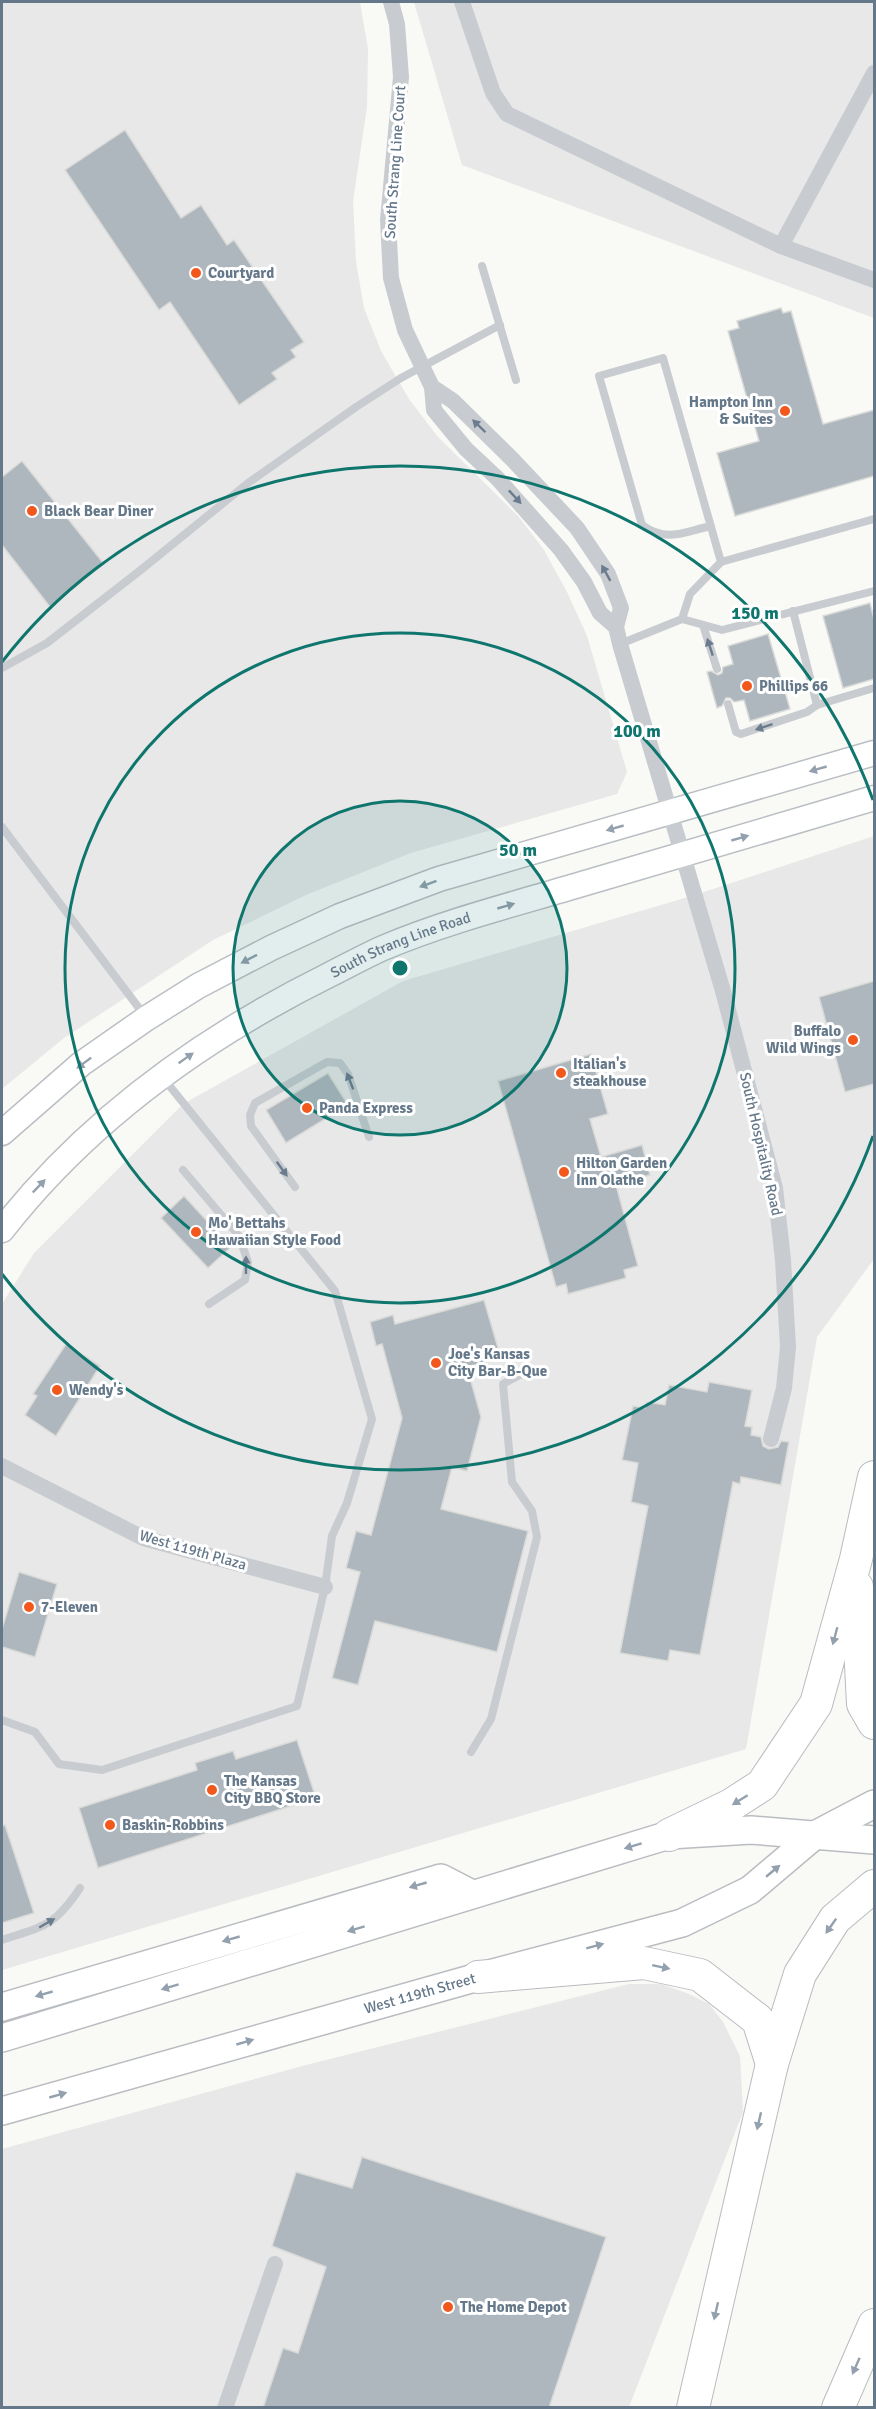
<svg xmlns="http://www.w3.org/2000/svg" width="876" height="2409" font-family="Signika,sans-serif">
<rect width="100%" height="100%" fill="#f9f9f6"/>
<g fill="#e7e8e7">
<path d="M2,2H360L368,49L367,107L353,201L356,262L364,308L381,351L409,399L438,437L518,516L544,550L567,592L587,636L627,772L617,794L411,853L306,895L213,940L64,1038L2,1089Z"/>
<path d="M414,2H874V318L462,165Z"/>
<path d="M874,836V1259L817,1337L746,1749L2,1970V1304L34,1253L183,1104L403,981L695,895Z"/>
<path d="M629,1984H661L689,1994L709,2004L723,2022L740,2056L743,2112L629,2407L2,2408V2149L306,2065Z"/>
</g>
<g fill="#afb7be" stroke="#dadbd8" stroke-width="1.5">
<path d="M125,130L181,218L201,205L227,245L234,240L304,342L291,350L296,357L272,373L277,379L239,405L170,302L159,310L65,170Z"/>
<path d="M781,308L783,313L791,311L823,424L874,410V476L735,516L717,453L759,441L728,331L739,328L737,321Z"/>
<path d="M22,461L104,564L50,607L2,545V477Z"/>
<path d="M870,603L874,619V679L843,688L823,616Z"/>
<path d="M768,634L790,709L750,721L744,700L734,702L730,698H726L722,706L717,708L707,672L711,671L718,675L722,673L723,667L733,664L728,646Z"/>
<path d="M874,981V1084L845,1092L819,997Z"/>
<path d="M591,1054L608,1114L590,1119L601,1157L642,1145L650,1175L616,1185L638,1266L624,1270L626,1278L568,1294L566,1284L556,1287L498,1081Z"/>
<path d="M328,1073L348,1105L286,1143L266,1110Z"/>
<path d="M184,1196L231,1247L208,1268L161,1218Z"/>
<path d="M484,1300L501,1358L467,1367L481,1417L467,1471L452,1467L441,1509L528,1531L497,1652L375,1621L358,1685L332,1678L360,1572L346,1568L356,1531L371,1535L402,1418L382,1344L376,1346L370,1322L393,1315L395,1324Z"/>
<path d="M66,1344L100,1366L56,1436L25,1415L37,1396L33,1394Z"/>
<path d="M709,1382L752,1390L745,1426L752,1427L751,1435L761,1437L763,1446L769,1449L778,1447L781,1441L789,1442L781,1485L741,1477L740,1484L733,1482L700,1655L670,1650L668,1661L620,1653L648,1506L631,1502L638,1463L622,1460L633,1406L645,1408L647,1402L665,1405L669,1385L707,1392Z"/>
<path d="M19,1572L57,1584L35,1657L2,1647V1629Z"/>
<path d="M297,1740L316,1798L98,1868L79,1808L197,1770L195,1763L233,1751L236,1759Z"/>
<path d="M5,1825L34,1913L2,1923V1826Z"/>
<path d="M362,2157L606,2237L549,2408H263L283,2348L298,2353L326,2267L272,2246L296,2172L352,2188Z"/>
</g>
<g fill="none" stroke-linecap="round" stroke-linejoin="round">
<defs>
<g id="secondary">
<path d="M2,1133L81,1064L147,1018L198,986L271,948L340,916L439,879L874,753"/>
<path id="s1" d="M2,1230C88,1120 204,1037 329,975C347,966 365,956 383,948C447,921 515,904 582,884C680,855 777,827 874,798"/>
</g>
<g id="primary">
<path d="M2,2007L441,1878L472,1894"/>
<path d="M2,2038L669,1835L751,1830L874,1840"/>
<path id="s2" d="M2,2111L478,1977L682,1923L750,1890L815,1835L874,1804"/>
</g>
<g id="motorway">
<path d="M857,1587L863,1704L874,1723"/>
<path d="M669,1835L731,1805L762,1785L816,1704L856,1559L874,1477"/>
<path d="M478,1977L644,1963L700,1975L758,2020L772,2064"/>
<path d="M693,2408L772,2064L800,1974L835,1919L874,1886"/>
<path d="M838,2408L874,2325"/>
</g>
</defs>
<use href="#secondary" stroke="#babfc4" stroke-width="27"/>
<use href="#primary" stroke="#b9bdc1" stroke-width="30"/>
<use href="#motorway" stroke="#b8bcc0" stroke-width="34"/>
<g stroke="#c8ccd0" stroke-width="8">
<path d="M482,266L516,380"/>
<path d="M711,526C683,532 667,543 642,525L599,376L663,358L721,562"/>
<path d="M793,611L817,705L874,688"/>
<path d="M682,619L690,594L721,562L874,519"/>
<path d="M703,625L717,669"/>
<path d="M620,644L682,619L722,630L874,591"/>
<path d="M2,668L47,643L142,569L248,483L356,407L401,378L500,325"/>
<path d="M728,704L736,732L741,734L807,712L817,705"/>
<path d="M2,827L145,1016"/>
<path d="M183,1170L239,1236L248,1262L245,1280L209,1304"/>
<path d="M295,1187L251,1126L250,1115L255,1103L327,1062L340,1063L348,1074L369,1137"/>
<path d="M2,1720L35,1732L59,1764L102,1770L297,1706L325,1587L332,1536L347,1503L372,1419L335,1291L164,1079"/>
<path d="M471,1752L491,1719L537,1537L532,1511L512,1482L503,1384L531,1369"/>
<path d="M2,1940C44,1926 54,1927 80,1888"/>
</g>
<g stroke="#c8ccd0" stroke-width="16">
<path d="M391,2L397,24L401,77L388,220L391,278L405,330L432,387L434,410L466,449L497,478L561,550L584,582L600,613L616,627"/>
<path d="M462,2L493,93L507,114L781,246L874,280"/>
<path d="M781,246L874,73"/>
<path d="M432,387L453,401L512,459L577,528L608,574L621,608L616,627L620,644L723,991L775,1188L783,1260L788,1347L784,1388L771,1439"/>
<path d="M2,1466L143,1538L325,1587"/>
<path d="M225,2408L275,2264"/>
</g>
<use href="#secondary" stroke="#fff" stroke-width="24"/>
<use href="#primary" stroke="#fff" stroke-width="27"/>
<use href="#motorway" stroke="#fff" stroke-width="32"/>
</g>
<defs><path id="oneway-solid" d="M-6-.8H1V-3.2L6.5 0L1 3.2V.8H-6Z" transform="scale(1.5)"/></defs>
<g fill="#6a7c8e">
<use href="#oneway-solid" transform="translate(479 426) rotate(-136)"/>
<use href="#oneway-solid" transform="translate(515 497) rotate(47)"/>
<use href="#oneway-solid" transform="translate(606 573) rotate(-119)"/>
<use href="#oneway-solid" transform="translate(710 647) rotate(-108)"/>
<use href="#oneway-solid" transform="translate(764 727) rotate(162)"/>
<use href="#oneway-solid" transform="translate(350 1081) rotate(-111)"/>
<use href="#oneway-solid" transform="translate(282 1169) rotate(54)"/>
<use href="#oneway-solid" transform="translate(246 1265) rotate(-90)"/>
<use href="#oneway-solid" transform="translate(47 1923) rotate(-30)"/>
</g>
<g fill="#93a0ad">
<use href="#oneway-solid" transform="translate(818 769) rotate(164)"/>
<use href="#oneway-solid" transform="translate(615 828) rotate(164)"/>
<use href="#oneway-solid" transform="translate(740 838) rotate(-16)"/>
<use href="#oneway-solid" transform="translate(428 884) rotate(160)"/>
<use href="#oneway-solid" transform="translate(506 906) rotate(-16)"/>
<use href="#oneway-solid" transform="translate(249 959) rotate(153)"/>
<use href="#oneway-solid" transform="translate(186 1058) rotate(-35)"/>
<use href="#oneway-solid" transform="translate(84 1063) rotate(143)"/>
<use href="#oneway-solid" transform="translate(39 1186) rotate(-46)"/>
<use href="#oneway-solid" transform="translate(835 1636) rotate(105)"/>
<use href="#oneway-solid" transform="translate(740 1800) rotate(148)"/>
<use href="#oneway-solid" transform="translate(633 1846) rotate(163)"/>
<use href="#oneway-solid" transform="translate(773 1871) rotate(-40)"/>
<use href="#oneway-solid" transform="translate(418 1885) rotate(164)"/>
<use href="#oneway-solid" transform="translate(831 1926) rotate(125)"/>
<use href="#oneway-solid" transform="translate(356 1929) rotate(163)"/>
<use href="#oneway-solid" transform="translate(231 1939) rotate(164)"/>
<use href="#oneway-solid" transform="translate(595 1946) rotate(-15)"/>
<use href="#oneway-solid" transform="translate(661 1967) rotate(12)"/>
<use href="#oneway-solid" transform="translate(170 1987) rotate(163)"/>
<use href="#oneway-solid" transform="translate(44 1994) rotate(164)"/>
<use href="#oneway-solid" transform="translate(245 2042) rotate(-16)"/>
<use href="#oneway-solid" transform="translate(58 2095) rotate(-16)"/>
<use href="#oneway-solid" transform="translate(759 2121) rotate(103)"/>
<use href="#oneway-solid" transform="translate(716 2311) rotate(103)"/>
<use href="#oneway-solid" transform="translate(856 2366) rotate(114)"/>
</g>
<circle cx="400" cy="968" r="167" fill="#0f766e" fill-opacity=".12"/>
<g fill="none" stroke="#0f766e" stroke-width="3">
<circle cx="400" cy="968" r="167"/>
<circle cx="400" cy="968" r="335"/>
<path d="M873 1136A502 502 0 0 1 2 1274M2 662A502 502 0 0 1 873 800"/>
</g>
<g fill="#f2571c" stroke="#fff" stroke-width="2">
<circle cx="196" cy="273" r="6"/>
<circle cx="785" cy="411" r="6"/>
<circle cx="32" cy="511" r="6"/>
<circle cx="747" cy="686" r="6"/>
<circle cx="853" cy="1040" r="6"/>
<circle cx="561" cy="1073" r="6"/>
<circle cx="307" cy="1108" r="6"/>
<circle cx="564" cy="1172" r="6"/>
<circle cx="196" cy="1232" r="6"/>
<circle cx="436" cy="1363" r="6"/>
<circle cx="57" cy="1390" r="6"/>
<circle cx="29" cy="1607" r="6"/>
<circle cx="212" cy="1790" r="6"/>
<circle cx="110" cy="1825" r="6"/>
<circle cx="448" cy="2307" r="6"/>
</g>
<g text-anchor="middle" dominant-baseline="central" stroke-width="6" stroke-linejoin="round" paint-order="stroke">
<g font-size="15" fill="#65788a" stroke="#fff">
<text transform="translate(395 162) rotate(-86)">South Strang Line Court</text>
<text stroke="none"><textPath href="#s1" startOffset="496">South Strang Line Road</textPath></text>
<text transform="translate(761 1144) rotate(77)">South Hospitality Road</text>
<text transform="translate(193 1550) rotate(16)">West 119th Plaza</text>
<text stroke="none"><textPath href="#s2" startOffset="434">West 119th Street</textPath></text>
</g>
<g font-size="15" font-weight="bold" fill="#65788a" stroke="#fff" text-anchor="start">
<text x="208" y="273">Courtyard</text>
<text x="773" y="402" text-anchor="end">Hampton Inn<tspan x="773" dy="17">&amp; Suites</tspan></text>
<text x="44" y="511">Black Bear Diner</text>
<text x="759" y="686">Phillips 66</text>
<text x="841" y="1031" text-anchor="end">Buffalo<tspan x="841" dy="17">Wild Wings</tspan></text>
<text x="573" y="1064">Italian's<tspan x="573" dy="17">steakhouse</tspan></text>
<text x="319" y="1108">Panda Express</text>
<text x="576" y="1163">Hilton Garden<tspan x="576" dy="17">Inn Olathe</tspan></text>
<text x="208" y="1223">Mo' Bettahs<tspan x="208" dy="17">Hawaiian Style Food</tspan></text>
<text x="448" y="1354">Joe's Kansas<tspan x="448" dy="17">City Bar-B-Que</tspan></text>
<text x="69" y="1390">Wendy's</text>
<text x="41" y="1607">7-Eleven</text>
<text x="224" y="1781">The Kansas<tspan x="224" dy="17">City BBQ Store</tspan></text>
<text x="122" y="1825">Baskin-Robbins</text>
<text x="460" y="2307">The Home Depot</text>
</g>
</g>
<circle cx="400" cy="968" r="9" fill="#0f766e" stroke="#fff" stroke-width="3"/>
<g font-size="18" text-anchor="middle" font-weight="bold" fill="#0f766e" stroke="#fff" stroke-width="6" stroke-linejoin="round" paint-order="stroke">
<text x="755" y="619">150 m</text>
<text x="637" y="737">100 m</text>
<text x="518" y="856">50 m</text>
</g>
<rect width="876" height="2409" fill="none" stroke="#65788a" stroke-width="6"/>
</svg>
